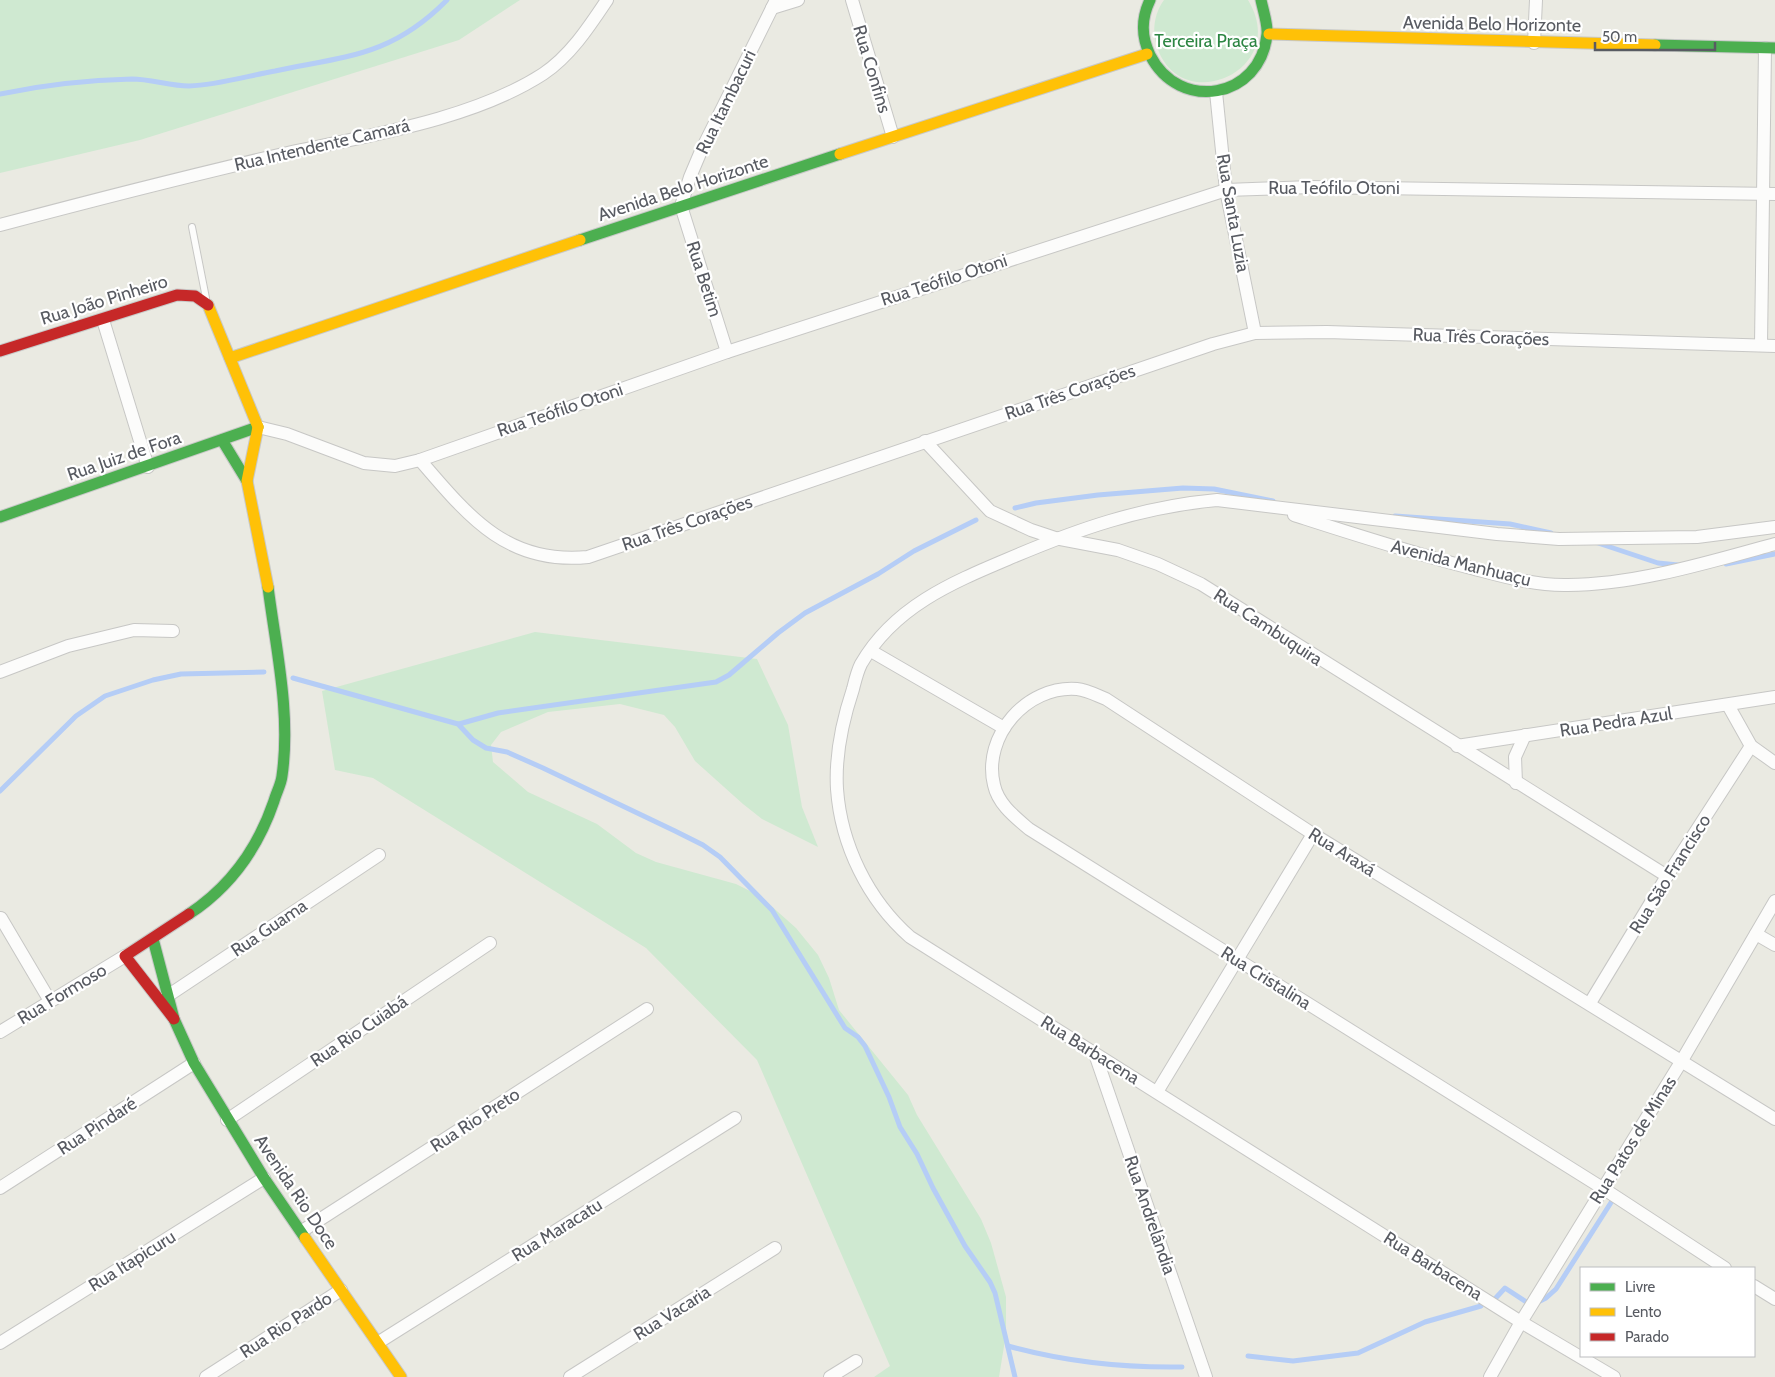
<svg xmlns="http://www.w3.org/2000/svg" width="1775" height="1377" font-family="Cabin,sans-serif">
<rect width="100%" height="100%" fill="#eaeae2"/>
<g fill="#cfe9d1">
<path d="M0,0H520L459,40L140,140L0,173Z"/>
<path d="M1164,0H1248C1292,72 1176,120 1156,43C1152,29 1155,12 1164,0Z"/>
<path d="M535,632L757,659L788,725L802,807L818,847L762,819L743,804L695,761L675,727L664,715L620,704L548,712L501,732L491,745L493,762L528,792L597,824L636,853L656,862L736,884L760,896L796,928L818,955L829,978L839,1010L908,1095L917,1115L981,1219L991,1243L1006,1297V1334L999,1377H874L890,1366L757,1060L646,948L373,778L335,770L322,691Z"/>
</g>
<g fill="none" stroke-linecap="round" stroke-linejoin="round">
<g stroke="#b5cdf6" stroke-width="5">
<path d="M0,94C43,85 88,80 132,79C151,79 170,86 189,86C218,85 247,76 275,71C347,56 392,56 447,0"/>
<path d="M1015,508L1036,503L1098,495L1183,488L1214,489L1273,501"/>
<path d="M1395,516L1510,524L1551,533"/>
<path d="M1598,543L1658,563L1678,565"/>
<path d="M1726,564L1775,554"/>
<path d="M293,678L458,724L473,740L486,748L507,752L543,768L675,831L703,845L720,857L772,910L845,1028L858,1037L865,1046L889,1097L900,1127L917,1154L933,1188L965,1246L990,1282L995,1293L1015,1377"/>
<path d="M459,724L498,713L716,682L729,675L778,633L805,613L878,574L914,551L976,520"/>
<path d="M0,791L76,716L105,696L153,680L181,674L264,672"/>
<path d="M1492,1302L1505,1288L1528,1303"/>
<path d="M1536,1303L1546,1298L1556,1289L1612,1201"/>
<path d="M1008,1346C1066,1362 1122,1368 1182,1367"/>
<path d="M1248,1356L1293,1361L1358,1353L1425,1322L1481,1306"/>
</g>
<defs>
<path id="lane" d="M192,227L206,298"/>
<g id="street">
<path d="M852,0L893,137"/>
<path d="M772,8L798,0"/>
<path d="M1534,43L1536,0"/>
<path d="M1216,92L1226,190L1255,333"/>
<path d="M0,225C94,200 188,176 283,154C365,136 472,120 543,74C570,56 589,27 607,0"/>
<path d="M103,320L148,467"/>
<path d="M1761,345L1765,48"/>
<path d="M727,352L681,206L690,177L701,151L776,0"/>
<path d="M258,427L287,434L364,463L395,466L420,460L727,352L1226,190L1311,187L1775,194"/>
<path d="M925,441L990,511L1031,530L1055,538L1118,550L1158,564L1201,584L1667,876"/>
<path d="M420,460C468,516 507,565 588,557L1213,344L1255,333L1327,332L1775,346"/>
<path d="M1294,515C1353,534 1411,553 1471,568C1502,576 1532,585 1564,585C1631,586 1710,562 1775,544"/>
<path d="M871,651L1004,728"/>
<path d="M0,672L68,646L134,630L173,631"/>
<path d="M1728,705L1751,746L1775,763"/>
<path d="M1457,746L1775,697"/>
<path d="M1516,783L1515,757L1525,735"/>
<path d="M1,918L50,1001"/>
<path d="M1756,934L1775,945"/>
<path d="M163,999L379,855"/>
<path d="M1590,1003L1667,876L1751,746"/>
<path d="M0,1032L125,956"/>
<path d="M1095,1054L1206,1377"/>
<path d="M1157,1092L1313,834"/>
<path d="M227,1120L490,943"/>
<path d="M0,1188L194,1063"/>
<path d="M302,1231L647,1009"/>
<path d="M1725,1268L1604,1189L1029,829C1015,817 998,804 994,785C982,736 1027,685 1077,689C1087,690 1096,695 1106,699L1313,834L1775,1119"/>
<path d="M1754,1286L1775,1299"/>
<path d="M379,1342L735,1118"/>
<path d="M0,1343L264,1178"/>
<path d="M206,1377L341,1290"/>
<path d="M570,1377L775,1248"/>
<path d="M830,1377L856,1361"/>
<path d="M1490,1377L1521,1322L1681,1062L1775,901"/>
<path d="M1614,1377L1521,1322L910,937C868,900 841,845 837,789C835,755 842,722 853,689C855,681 857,672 861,664C894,607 951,583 1008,559C1078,529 1141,507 1217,500L1497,534L1559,539L1697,537L1775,527"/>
</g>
<g id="fast">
<path d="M1150,0C1141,19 1141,36 1150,55C1179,113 1261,99 1267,34C1268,24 1263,10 1261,0"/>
<path d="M1655,45L1775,48"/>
<path d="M580,240L840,154"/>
<path d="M222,440L247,481"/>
<path d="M0,517L258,427"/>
<path d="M189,914C230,887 258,848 274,801C276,793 281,785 282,776C291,714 276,649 268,587"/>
<path d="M153,939L174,1019L194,1063L264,1178L305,1238"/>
</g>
<g id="slow">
<path d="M1269,34L1655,45"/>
<path d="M840,154L1147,54"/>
<path d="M208,305L258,427"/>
<path d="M230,358L580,240"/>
<path d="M258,427L247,481L268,587"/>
<path d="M305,1238L401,1377"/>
</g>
<g id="jam">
<path d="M0,351L177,295L195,296L208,305"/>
<path d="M174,1019L125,956L189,914"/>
</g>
</defs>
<use href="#lane" stroke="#c7c7c5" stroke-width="8"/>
<use href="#street" stroke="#c7c7c5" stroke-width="14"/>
<use href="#fast" stroke="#c8c9c8" stroke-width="13"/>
<use href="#slow" stroke="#c8c9c8" stroke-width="13"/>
<use href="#jam" stroke="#c8c9c8" stroke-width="13"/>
<use href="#lane" stroke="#fcfcfb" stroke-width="6"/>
<use href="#street" stroke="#fcfcfb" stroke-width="12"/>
<use href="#fast" stroke="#4caf50" stroke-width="11"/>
<use href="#slow" stroke="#ffc107" stroke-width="11"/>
<use href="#jam" stroke="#c62828" stroke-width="11"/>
</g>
<g text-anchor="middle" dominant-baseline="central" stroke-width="4.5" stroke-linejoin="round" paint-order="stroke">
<g font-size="18" fill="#585b62" stroke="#fff">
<text transform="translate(1492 24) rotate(1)">Avenida Belo Horizonte</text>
<text transform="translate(872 69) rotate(73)">Rua Confins</text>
<text transform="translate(726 102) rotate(-64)">Rua Itambacuri</text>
<text transform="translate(322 145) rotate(-13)">Rua Intendente Camará</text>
<text transform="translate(683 188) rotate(-18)">Avenida Belo Horizonte</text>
<text x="1334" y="188">Rua Teófilo Otoni</text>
<text transform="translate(1233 213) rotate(80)">Rua Santa Luzia</text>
<text transform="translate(704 279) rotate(72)">Rua Betim</text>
<text transform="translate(944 280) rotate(-18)">Rua Teófilo Otoni</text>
<text transform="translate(104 300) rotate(-17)">Rua João Pinheiro</text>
<text transform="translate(1481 337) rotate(2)">Rua Três Corações</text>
<text transform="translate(1070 392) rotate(-19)">Rua Três Corações</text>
<text transform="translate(560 410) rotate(-19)">Rua Teófilo Otoni</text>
<text transform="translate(124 456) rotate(-19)">Rua Juiz de Fora</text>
<text transform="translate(687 523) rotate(-19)">Rua Três Corações</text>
<text transform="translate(1461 563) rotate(14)">Avenida Manhuaçu</text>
<text transform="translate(1268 627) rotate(33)">Rua Cambuquira</text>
<text transform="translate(1616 722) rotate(-9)">Rua Pedra Azul</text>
<text transform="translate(1342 852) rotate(32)">Rua Araxá</text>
<text transform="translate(1670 874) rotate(-58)">Rua São Francisco</text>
<text transform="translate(269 928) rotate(-34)">Rua Guama</text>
<text transform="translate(1266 978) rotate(32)">Rua Cristalina</text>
<text transform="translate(62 994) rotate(-31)">Rua Formoso</text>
<text transform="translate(359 1031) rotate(-34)">Rua Rio Cuiabá</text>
<text transform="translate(1090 1050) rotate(32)">Rua Barbacena</text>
<text transform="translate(475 1120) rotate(-33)">Rua Rio Preto</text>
<text transform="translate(97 1126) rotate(-33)">Rua Pindaré</text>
<text transform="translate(1633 1140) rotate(-58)">Rua Patos de Minas</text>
<text transform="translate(296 1192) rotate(56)">Avenida Rio Doce</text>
<text transform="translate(1150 1215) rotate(71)">Rua Andrelândia</text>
<text transform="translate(557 1230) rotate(-32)">Rua Maracatu</text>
<text transform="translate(132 1261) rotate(-32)">Rua Itapicuru</text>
<text transform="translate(1433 1266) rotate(32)">Rua Barbacena</text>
<text transform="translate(672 1313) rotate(-32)">Rua Vacaria</text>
<text transform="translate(286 1325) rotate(-33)">Rua Rio Pardo</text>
</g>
<g font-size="18" fill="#2d8643" stroke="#fff">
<text x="1206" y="41">Terceira Praça</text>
</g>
</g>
<rect x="1580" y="1267" width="175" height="90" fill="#ffffff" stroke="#bcbdc0"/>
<rect x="1590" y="1283" width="25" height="8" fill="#4caf50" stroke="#bcbdc0"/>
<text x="1625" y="1292" font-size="15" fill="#585b62">Livre</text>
<rect x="1590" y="1308" width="25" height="8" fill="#ffc107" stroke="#bcbdc0"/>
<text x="1625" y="1317" font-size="15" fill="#585b62">Lento</text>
<rect x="1590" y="1333" width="25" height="8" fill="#c62828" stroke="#bcbdc0"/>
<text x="1625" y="1342" font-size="15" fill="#585b62">Parado</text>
<path d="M1595 42v8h120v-8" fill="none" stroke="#585b62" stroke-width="2.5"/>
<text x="1602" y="42" font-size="15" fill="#585b62" stroke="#ffffff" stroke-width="4" paint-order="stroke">50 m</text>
</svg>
